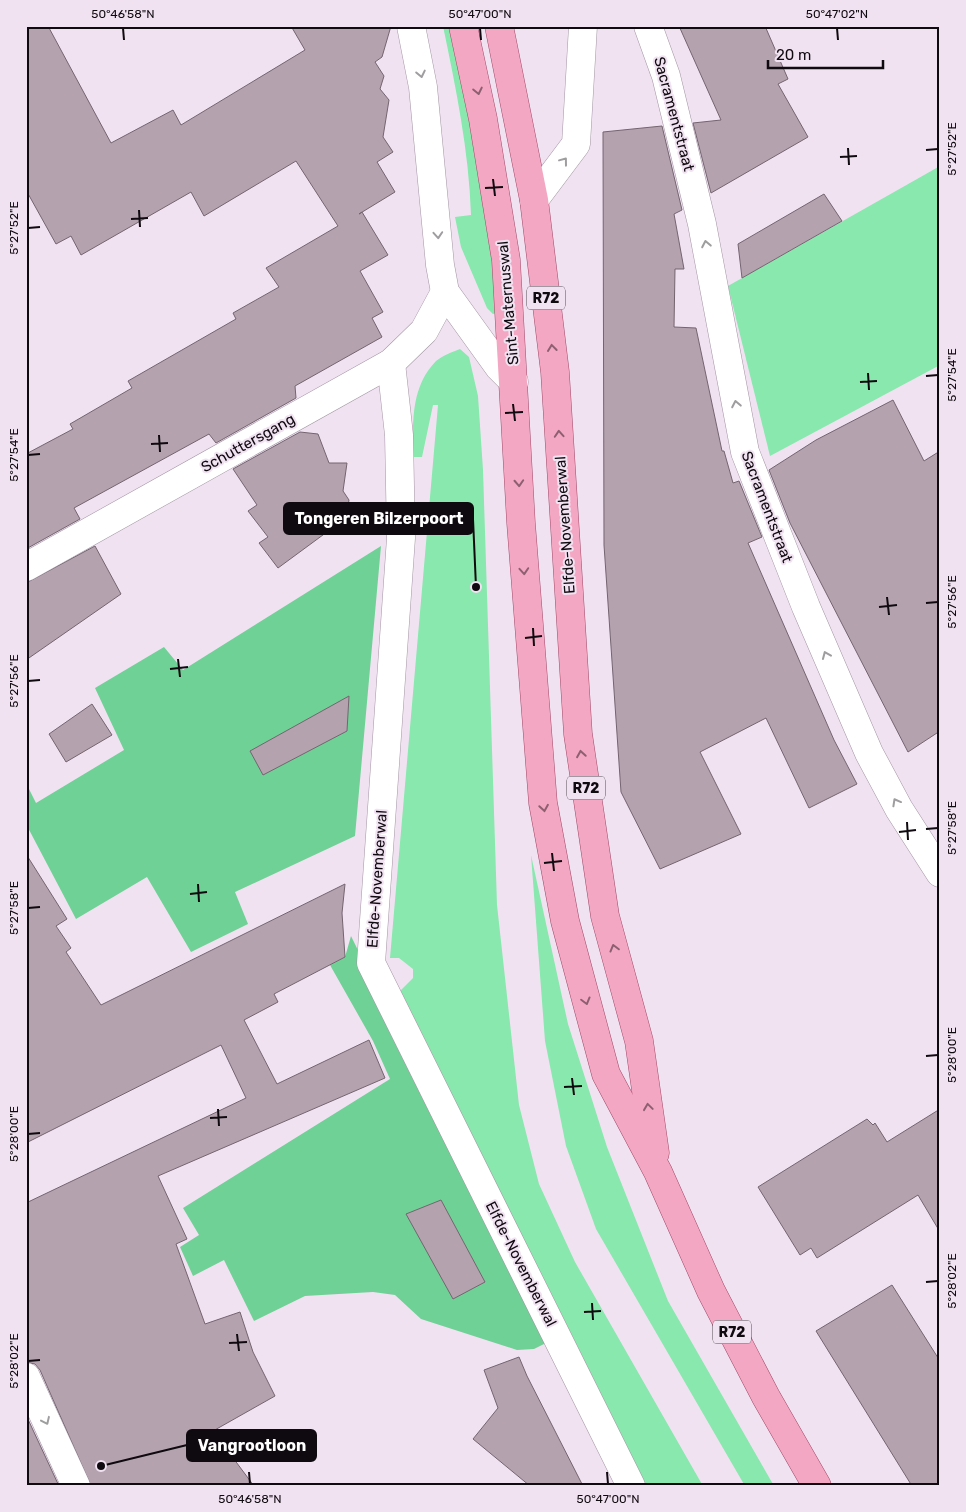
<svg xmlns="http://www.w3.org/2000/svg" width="966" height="1512" font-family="Rubik,sans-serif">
<rect width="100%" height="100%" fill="#f1e2f2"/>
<g fill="#88e8ad">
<path d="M443,26H449L468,104L500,312L493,314L487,308L461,247L455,217L471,215C469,151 456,89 443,26Z"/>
<path d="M940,166V365L770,456L728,286Z"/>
<path d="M460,349L469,357L478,396L483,470L497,905L519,1105L539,1184L575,1262L703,1486H646L400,991L413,978V969L399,958H390L438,405H433L422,457H413C413,423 410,388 436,361C442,356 452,352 460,349Z"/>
<path d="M531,855L568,1024L607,1147L668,1301L774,1486H745L596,1229L566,1146L545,1041Z"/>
</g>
<g fill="#6fd196">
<path d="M381,546L355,836L235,892L248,924L191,952L147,877L76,919L26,824V783L36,803L124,750L95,688L164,647L183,670Z"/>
<path d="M351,936L550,1341L534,1349L517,1350L421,1319L395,1295L373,1292L305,1296L254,1321L224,1260L193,1276L180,1247L199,1235L183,1208L390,1079L373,1041L330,965L345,957Z"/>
</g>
<g fill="#b4a3af" stroke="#746470">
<path d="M26,26H48L111,143L173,110L181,125L305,50L291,26H391L382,57L375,62L384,76L380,89L389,100L383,137L393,152L377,162L395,192L359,214L362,212L388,255L360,271L383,312L372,318L382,337L295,386L296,398L216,443L209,434L74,508L80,519L26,549V454L73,429L70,424L132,388L128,381L236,319L233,313L279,287L266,268L338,226L296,161L204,216L191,192L81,255L71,236L56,244L26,190Z"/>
<path d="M679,26H765L788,79L778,84L808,137L711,193L693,123L721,120Z"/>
<path d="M662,126L682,210L674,214L684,269H675L674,327L696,328L722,451H724L733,483L739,481L762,537L748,543L834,740L857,784L809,808L766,718L700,752L741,834L660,869L621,792L604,545L603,132Z"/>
<path d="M824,194L842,221L742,278L738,244Z"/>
<path d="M893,400L924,461L940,451V731L908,752L790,523L769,470L816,440Z"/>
<path d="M300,432L318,434L329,463H347L343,491L349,500L346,518L278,568L259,543L268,537L248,511L257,505L233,469Z"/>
<path d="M95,546L121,594L26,660V583Z"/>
<path d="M349,696L347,731L263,775L250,751Z"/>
<path d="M92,704L112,735L66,762L49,734Z"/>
<path d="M26,854L67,919L56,926L71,948L66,952L101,1005L345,884L342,913L345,957L274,994L278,1002L244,1020L277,1084L369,1040L385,1078L158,1176L187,1239L176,1244L205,1324L240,1312L253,1352L275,1396L213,1431L254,1486H91L40,1370L35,1364L26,1362V1203L246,1098L221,1045L26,1143Z"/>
<path d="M940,1109V1232L918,1195L817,1258L811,1248L800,1255L758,1187L867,1119L873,1125L875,1123L887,1142Z"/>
<path d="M441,1200L485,1282L453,1299L406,1214Z"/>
<path d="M892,1285L940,1361V1486H912L816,1331Z"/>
<path d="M519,1357L527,1376L583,1486H530L473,1439L498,1408L484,1370Z"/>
<path d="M26,1415L59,1486H26Z"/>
</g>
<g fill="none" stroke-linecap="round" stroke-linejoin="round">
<defs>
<g id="minor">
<path d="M411,26L423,87L440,265L445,292L499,367L514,382"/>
<path d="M648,26L666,76L702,224L745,452L806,607L869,753L899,809L940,873"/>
<path d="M534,200L576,144L583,26"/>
<path d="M391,363L399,435L401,538L371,963L631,1486"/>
<path d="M26,567L391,363L424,331L445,292"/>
<path d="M26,1377L76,1486"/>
</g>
<g id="major">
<path d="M463,26L483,119L506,260L521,523L543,803L565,921L606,1074L658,1172L711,1291L766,1397L817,1486"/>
<path d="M499,26L534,200L555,372L578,734L605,916L639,1041L655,1153"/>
</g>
</defs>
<use href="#minor" stroke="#a395a4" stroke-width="29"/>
<use href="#major" stroke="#9f4a69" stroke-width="29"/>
<use href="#minor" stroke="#fff" stroke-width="28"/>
<use href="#major" stroke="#f4a7c2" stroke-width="28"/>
</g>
<defs><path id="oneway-chevron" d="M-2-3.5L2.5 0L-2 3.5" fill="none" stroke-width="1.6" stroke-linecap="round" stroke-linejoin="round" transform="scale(1.25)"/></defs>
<g stroke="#9f9d9f">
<use href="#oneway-chevron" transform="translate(421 74) rotate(78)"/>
<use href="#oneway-chevron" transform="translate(564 161) rotate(-53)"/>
<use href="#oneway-chevron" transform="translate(438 235) rotate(86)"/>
<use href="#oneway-chevron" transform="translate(706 244) rotate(-101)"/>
<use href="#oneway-chevron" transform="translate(736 404) rotate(-101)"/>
<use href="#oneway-chevron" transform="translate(826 655) rotate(-113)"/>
<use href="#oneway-chevron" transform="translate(896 802) rotate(-119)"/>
<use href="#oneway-chevron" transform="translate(46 1421) rotate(65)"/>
</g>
<g stroke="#8d6071">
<use href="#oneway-chevron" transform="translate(478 91) rotate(78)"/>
<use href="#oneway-chevron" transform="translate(552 348) rotate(-97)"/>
<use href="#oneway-chevron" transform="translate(559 434) rotate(-94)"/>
<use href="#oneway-chevron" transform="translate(519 483) rotate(87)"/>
<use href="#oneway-chevron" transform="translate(524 571) rotate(86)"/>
<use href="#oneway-chevron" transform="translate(581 754) rotate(-99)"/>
<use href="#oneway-chevron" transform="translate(544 808) rotate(81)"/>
<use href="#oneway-chevron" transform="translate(614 948) rotate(-105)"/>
<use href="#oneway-chevron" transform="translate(586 1001) rotate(75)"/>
<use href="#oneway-chevron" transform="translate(648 1107) rotate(-98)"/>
</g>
<path fill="none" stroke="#0f0a0f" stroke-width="2" d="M123,28L124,40M480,28L481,40M837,28L838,40M848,148L849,165M926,150L938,149M840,157L857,156M493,179L495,196M485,188L503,187M139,210L140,227M131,219L148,218M28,228L40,227M868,373L869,390M926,376L938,375M860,382L877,381M513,404L515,421M505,413L523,412M159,435L160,452M151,444L168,443M28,455L40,454M887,597L889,615M926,603L938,602M879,607L897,605M533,628L534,646M525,638L542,636M178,659L180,677M170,669L188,667M28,681L40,680M907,822L908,840M926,829L938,828M899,832L916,830M552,853L554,871M544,863L562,861M198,884L199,902M190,894L207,892M28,908L40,907M926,1056L938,1055M572,1078L574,1095M564,1087L582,1086M218,1109L219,1126M210,1118L227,1117M28,1134L40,1133M926,1282L938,1281M592,1303L593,1320M584,1312L601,1311M237,1334L239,1351M229,1343L247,1342M28,1361L40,1360M249,1472L250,1484M607,1472L608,1484"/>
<g text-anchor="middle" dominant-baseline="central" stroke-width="4" stroke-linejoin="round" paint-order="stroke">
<g fill="#f1e2f2" stroke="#534b53" stroke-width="1">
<rect x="527" y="286.5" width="38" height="23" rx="4"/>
<rect x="567" y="776.5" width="38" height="23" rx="4"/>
<rect x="713" y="1320.5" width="38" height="23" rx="4"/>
</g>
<g font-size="14" font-weight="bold" fill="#0f0a0f">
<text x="546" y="298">R72</text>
<text x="586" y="788">R72</text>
<text x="732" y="1332">R72</text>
</g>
<g font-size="15" fill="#0f0a0f" stroke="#f1e2f2">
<text transform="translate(674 114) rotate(75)">Sacramentstraat</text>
<text transform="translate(508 303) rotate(-95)">Sint-Maternuswal</text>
<text transform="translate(248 443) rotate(-29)">Schuttersgang</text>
<text transform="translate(767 507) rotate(69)">Sacramentstraat</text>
<text transform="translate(565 525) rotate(-94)">Elfde-Novemberwal</text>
<text transform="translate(377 879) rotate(-86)">Elfde-Novemberwal</text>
<text transform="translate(521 1264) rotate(63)">Elfde-Novemberwal</text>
</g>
</g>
<path fill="none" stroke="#0f0a0f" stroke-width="2" d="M476 587L473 519M101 1466L187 1445"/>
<g fill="#0f0a0f" stroke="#f1e2f2" stroke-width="2">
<circle cx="476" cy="587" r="5"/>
<circle cx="101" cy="1466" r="5"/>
</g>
<g fill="#0f0a0f" stroke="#0f0a0f" stroke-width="2">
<rect x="284" y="503" width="189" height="31" rx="5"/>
<rect x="187" y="1430" width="129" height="31" rx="5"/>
</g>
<g font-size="16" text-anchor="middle" font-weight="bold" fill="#fff">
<text x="379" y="524">Tongeren Bilzerpoort</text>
<text x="252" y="1451">Vangrootloon</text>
</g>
<rect width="966" height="1512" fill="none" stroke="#f1e2f2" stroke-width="55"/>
<path d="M768 60v8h115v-8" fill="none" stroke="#0f0a0f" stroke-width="2.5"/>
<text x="776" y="60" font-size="15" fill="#0f0a0f" stroke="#f1e2f2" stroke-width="4" paint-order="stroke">20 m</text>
<rect x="28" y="28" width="910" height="1456" fill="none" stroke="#0f0a0f" stroke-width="2"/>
<g font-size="12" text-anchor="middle" fill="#0f0a0f">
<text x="123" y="18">50°46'58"N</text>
<text x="480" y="18">50°47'00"N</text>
<text x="837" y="18">50°47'02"N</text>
<text transform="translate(952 149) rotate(-90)" y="4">5°27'52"E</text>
<text transform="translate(14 228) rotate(-90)" y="4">5°27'52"E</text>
<text transform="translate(952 375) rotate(-90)" y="4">5°27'54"E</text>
<text transform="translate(14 455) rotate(-90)" y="4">5°27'54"E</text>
<text transform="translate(952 602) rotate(-90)" y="4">5°27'56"E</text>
<text transform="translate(14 681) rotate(-90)" y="4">5°27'56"E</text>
<text transform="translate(952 828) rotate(-90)" y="4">5°27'58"E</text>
<text transform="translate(14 908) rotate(-90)" y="4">5°27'58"E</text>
<text transform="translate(952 1055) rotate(-90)" y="4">5°28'00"E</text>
<text transform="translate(14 1134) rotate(-90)" y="4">5°28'00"E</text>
<text transform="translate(952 1281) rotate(-90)" y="4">5°28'02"E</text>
<text transform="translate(14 1361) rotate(-90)" y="4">5°28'02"E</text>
<text x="250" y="1503">50°46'58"N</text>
<text x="608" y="1503">50°47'00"N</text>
</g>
</svg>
